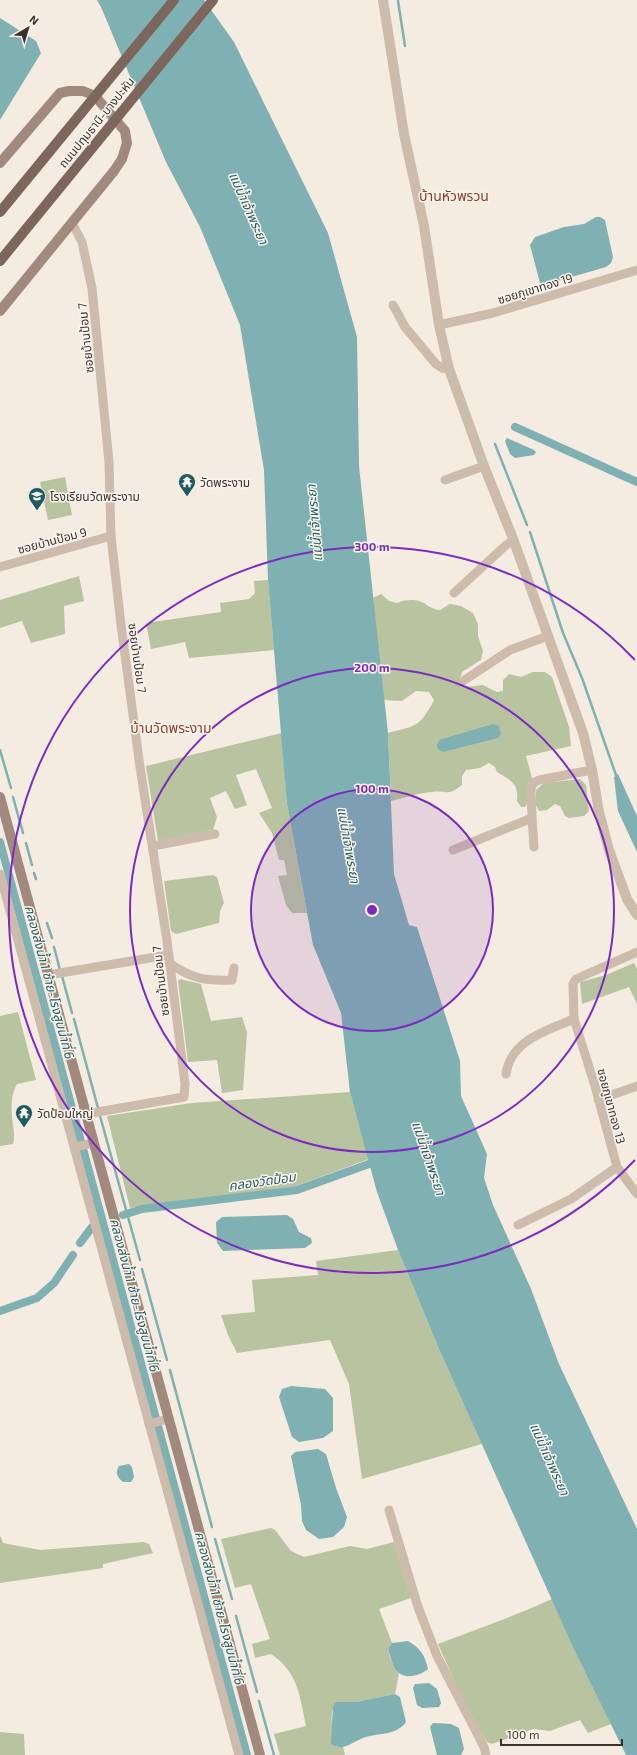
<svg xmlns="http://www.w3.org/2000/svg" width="637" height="1755" font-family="'Exo 2','Noto Sans Thai',sans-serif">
<rect width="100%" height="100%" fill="#f4ebe1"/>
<g fill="#b8c4a0">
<path d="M65,477L72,515L48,520L40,482Z"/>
<path d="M79,576L84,601L64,606L65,634L31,643L22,621L0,628V600Z"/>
<path d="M268,580L274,650L189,658L185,642L151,649L146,623L221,612L220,603L249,599L255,593L254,581Z"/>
<path d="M381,594L389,601L397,603C403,600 413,599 419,601C427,603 429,609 440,610L450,604L461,606L473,613L478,624V636L483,651L481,660L462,672L460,678L464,687L483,685L497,692L503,691V680L509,674L521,677L533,672H545L552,677L569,727L571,746L526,756L532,778L529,786L528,803L525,807H521L517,801C519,784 511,780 497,772L495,767L489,763L480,768L466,770L462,776V785C447,797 446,790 432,792C418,793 404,798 391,801L388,733C417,725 419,728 434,700L429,692L416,691L402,701L384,700L373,598Z"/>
<path d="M282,733L287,804L307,913H292L286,905L278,876L287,875L284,860H279L272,833L259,813L272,808L256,769L236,775L247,805L235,809L226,791L210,798L217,817L213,830L158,841L146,766Z"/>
<path d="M580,779L586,785L589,811L584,816L569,818L565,816L560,806L555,804L547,810L539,811L536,805V790L544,783Z"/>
<path d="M213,875L217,877L224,903L220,911L219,923L176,934L171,931L164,881Z"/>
<path d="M634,963L637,969V1004L629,987L582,1004L580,982L606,975Z"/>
<path d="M180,979L201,984L211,1021L242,1017L247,1032L243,1090L222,1093L217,1060L188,1062L178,981Z"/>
<path d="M18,1012L36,1080L17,1084C10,1096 11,1111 13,1125C14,1132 15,1138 13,1144L0,1146V1016Z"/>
<path d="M350,1092L369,1159L296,1186L130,1208L107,1116L192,1103Z"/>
<path d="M398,1250L439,1349L482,1444L362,1479L349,1384L330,1340L237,1353L228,1335L221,1315L255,1312L252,1280L318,1275L316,1261Z"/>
<path d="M271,1528L275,1530L291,1551L304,1557L350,1546L367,1549L394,1542L411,1598L379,1609L392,1643L388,1649L390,1658L399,1673L395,1694L356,1702H336C328,1713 333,1734 336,1747H343L345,1755H280L274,1734L306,1726C300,1696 298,1672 271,1654L255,1658L252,1644L270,1639L251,1584L235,1588L221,1539Z"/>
<path d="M0,1535L3,1543L40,1550L144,1542L149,1544L153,1553L103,1564V1568L0,1583Z"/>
<path d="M552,1599L611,1724L588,1733L580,1720L550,1731L533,1729L492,1744L487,1742L465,1705L438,1644C476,1629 515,1616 552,1599Z"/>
<path d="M0,1732L24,1734L25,1755H0Z"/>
</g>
<g fill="#7fb0b2">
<path d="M97,0H204L234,42L328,233L357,337L359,466L388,733L394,874L409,925L417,927L460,1061L461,1096L487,1154L484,1178L493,1205L531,1289L559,1364L637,1529V1755H626L574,1649L439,1349L398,1250L377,1192L350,1092L341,1013L313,945L287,804L268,580L264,470L240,325L200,227L166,162L101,7Z"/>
<path d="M0,18L36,41L41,53L0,120Z"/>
<path d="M596,217H600L605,220L613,257L611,263L606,267L544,285L540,283L530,245L535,237L564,227L584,224Z"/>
<path d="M507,438L534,450L536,452L534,455L515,458L510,454L505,441Z"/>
<path d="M493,724L499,726L501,734L498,738L443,752L438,749L437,745L439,740Z"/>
<path d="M618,774L637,816V852L618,811L614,777Z"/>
<path d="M287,1215L293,1219L299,1232L311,1238L312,1243L305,1248L223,1251L217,1243L216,1222L222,1217Z"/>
<path d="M291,1386L325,1389L333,1398V1431L323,1438L299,1442L292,1437L279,1397L282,1389Z"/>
<path d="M318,1449L326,1454L336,1488L347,1517L344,1527L333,1537L319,1539L306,1530L302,1521L301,1505L291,1456L295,1452Z"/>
<path d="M129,1464L132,1467L134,1477L131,1482H123C117,1477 115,1473 119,1466Z"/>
<path d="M408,1641C420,1648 425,1655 428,1669C421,1675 406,1680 398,1672C393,1667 390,1656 388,1649L392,1643Z"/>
<path d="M429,1683L437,1689L441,1703L439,1707L422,1708L417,1705L413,1688L415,1684Z"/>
<path d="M395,1694L400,1697L406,1722C397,1735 380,1733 366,1737C358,1739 351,1745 343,1747C339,1748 335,1746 331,1744L333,1706L336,1702H356Z"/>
<path d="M433,1723L451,1724L459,1728L464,1749L461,1755H437L430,1727Z"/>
</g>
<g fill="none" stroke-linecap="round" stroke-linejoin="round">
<g stroke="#7fb0b2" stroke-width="2.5">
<path d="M398,1L405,46"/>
<path d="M495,444L527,525"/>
<path d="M530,532L563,633L582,678L617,778"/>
<path d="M0,750L11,788"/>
<path d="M13,797L23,833"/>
<path d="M26,843L32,865"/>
<path d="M34,873L36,879"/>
<path d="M47,923L52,938"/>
<path d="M54,947L60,970"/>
<path d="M62,976L72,1013"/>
<path d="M74,1019L98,1108"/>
<path d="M100,1116L140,1260"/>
<path d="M142,1269L167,1360"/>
<path d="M170,1370L212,1527"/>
<path d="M215,1539L232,1599"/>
<path d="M236,1616L257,1692"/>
<path d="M259,1701L274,1755"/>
</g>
<g stroke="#7fb0b2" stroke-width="8">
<path d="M515,427L637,482"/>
<path d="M0,842L247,1755"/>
<path d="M123,1215L142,1209L297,1190L380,1160"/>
<path d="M80,1243L92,1227"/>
<path d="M0,1311L37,1298L54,1283L73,1255"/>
</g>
<g stroke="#cdbbac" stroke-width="9">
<path d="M72,223L82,242L92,288L109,462L111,536L121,625L140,767L167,941L185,1084L184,1097L86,1114"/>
<path d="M393,305L405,327L436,364L442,368L449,369"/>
<path d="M439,325L493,313L637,270"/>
<path d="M445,480L484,466"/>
<path d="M0,567L111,536"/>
<path d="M454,593L505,546L513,540"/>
<path d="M463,681L510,650L548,636"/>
<path d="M532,818L534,847"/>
<path d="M153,846L215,834"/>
<path d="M453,850L532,818L531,789L533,783L539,780L592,770"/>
<path d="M0,874L239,1755"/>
<path d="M169,963C192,979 205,981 232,980L234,968"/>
<path d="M48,975L168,955"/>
<path d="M574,1019L595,1086L617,1167L637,1194"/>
<path d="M506,1074C511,1040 546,1031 574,1019L573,984L576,979L637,952"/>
<path d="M598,1100L637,1086"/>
<path d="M75,1147L94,1143"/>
<path d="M518,1225L571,1199L617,1167"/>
<path d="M149,1424L168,1419"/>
<path d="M389,1510L418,1607L437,1656L484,1747L486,1755"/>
</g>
<path stroke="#cdbbac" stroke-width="10" d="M383,0L404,134L424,226L439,325L449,369L484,466L512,536L583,733L592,770L599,812L609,850L627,899L637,915"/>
<g stroke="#a18a7d" stroke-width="10">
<path d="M0,163L60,93L69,91H83L95,96L125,131L127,143L122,159L114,171L0,311"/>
<path d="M0,797L260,1755"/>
</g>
<g stroke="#7d675c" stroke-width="10">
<path d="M0,212L174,0"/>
<path d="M0,261L213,0"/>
</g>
</g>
<circle cx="372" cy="910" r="121" fill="#7b2cbf" fill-opacity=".12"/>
<g fill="none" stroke="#7b2cbf" stroke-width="2">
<circle cx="372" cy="910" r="121"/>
<circle cx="372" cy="910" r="242"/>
<path d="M635 1160A363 363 0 1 1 635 660"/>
</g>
<defs>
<symbol id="temple-pin" viewBox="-11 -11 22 30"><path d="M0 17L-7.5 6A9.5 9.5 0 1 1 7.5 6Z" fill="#1f5a5e" stroke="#fbf5ee"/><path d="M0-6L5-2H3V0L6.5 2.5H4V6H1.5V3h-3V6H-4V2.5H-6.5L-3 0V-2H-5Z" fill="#fff"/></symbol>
<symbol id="school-pin" viewBox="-11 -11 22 30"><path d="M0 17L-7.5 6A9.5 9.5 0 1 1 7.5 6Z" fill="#1f5a5e" stroke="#fbf5ee"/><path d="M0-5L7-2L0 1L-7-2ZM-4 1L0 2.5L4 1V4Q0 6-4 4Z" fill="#fff"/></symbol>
</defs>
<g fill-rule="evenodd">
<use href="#temple-pin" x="177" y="472" width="20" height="27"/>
<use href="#school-pin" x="27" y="486" width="20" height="27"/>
<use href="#temple-pin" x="14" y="1103" width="20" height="27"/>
</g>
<g text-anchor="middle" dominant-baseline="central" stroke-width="3" stroke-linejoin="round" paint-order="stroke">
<g font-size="12" fill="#3b302b" stroke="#fbf5ee">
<text transform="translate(96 122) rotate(-51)">ถนนปทุมธานี-บางปะหัน</text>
<text transform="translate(535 288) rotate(-17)">ซอยภูเขาทอง 19</text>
<text transform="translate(85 338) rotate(-96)">ซอยบ้านป้อม 7</text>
<text transform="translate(52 540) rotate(-15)">ซอยบ้านป้อม 9</text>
<text transform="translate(138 658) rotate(82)">ซอยบ้านป้อม 7</text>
<text transform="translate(160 981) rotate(-97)">ซอยบ้านป้อม 7</text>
<text transform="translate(612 1106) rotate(75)">ซอยภูเขาทอง 13</text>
</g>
<g font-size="12" fill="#3b302b" stroke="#fbf5ee" text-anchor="start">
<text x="200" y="482">วัดพระงาม</text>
<text x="50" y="496">โรงเรียนวัดพระงาม</text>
<text x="37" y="1113">วัดป้อมใหญ่</text>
</g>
<g font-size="13" font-style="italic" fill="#1f5a5e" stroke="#fbf5ee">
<text transform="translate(249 208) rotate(66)">แม่น้ำเจ้าพระยา</text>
<text transform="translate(314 523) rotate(-95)">แม่น้ำเจ้าพระยา</text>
<text transform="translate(349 845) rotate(80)">แม่น้ำเจ้าพระยา</text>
<text transform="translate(50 982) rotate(75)">คลองส่งน้ำ 1 ซ้าย-โรงสูบน้ำที่ 6</text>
<text transform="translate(429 1158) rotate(71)">แม่น้ำเจ้าพระยา</text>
<text transform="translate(262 1181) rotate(-8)">คลองวัดป้อม</text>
<text transform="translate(135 1295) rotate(75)">คลองส่งน้ำ 1 ซ้าย-โรงสูบน้ำที่ 6</text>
<text transform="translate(550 1459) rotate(66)">แม่น้ำเจ้าพระยา</text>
<text transform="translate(220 1608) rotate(75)">คลองส่งน้ำ 1 ซ้าย-โรงสูบน้ำที่ 6</text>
</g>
<g font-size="14" fill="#8c3b22" stroke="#fbf5ee">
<text x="454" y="195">บ้านหัวพรวน</text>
<text x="171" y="727">บ้านวัดพระงาม</text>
</g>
</g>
<circle cx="372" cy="910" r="6" fill="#7b2cbf" stroke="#fbf5ee" stroke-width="2"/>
<g font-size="12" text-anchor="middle" font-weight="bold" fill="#7b2cbf" stroke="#fbf5ee" stroke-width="3" stroke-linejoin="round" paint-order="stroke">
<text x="372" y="551">300 m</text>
<text x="372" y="672">200 m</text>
<text x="372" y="793">100 m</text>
</g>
<g transform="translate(28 28) rotate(38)" stroke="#fbf5ee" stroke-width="3" paint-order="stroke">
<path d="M0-3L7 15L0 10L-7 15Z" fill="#3b302b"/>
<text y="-6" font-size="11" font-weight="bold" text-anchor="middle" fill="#3b302b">N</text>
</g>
<path d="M501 1739v6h121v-6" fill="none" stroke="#3b302b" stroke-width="2"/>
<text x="507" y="1739" font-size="12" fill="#3b302b" stroke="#fbf5ee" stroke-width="3" paint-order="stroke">100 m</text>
</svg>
